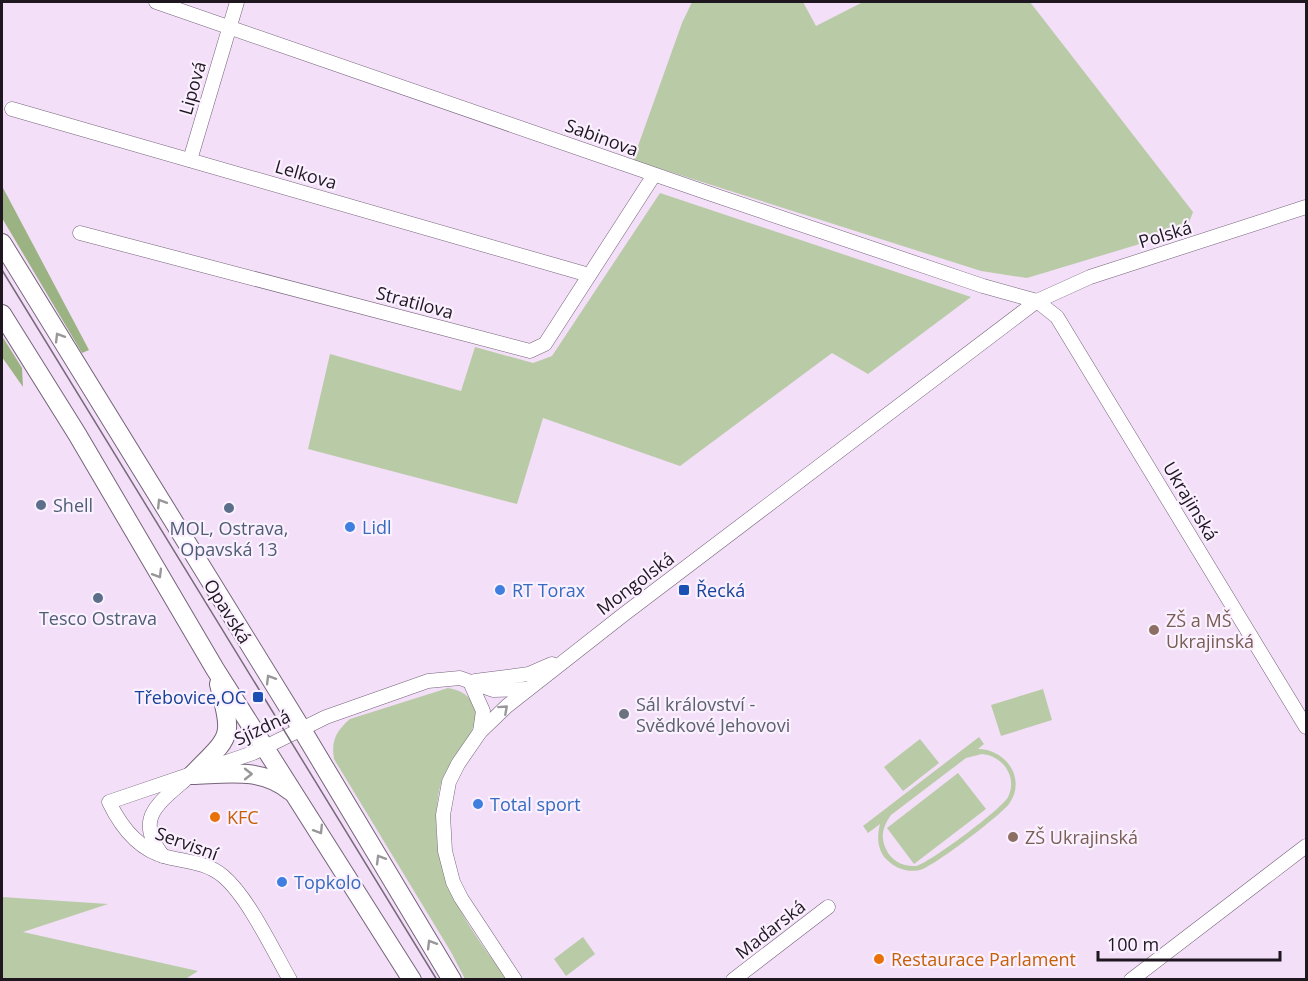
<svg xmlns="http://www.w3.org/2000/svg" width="1308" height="981" font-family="'Open Sans',sans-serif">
<rect width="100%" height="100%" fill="#f3dff8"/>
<g fill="#b9cba6" fill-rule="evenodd">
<path d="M692,2H803L816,26L863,2H1030L1193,212L1186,230L1027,278L981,271L633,160L682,23Z"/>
<path d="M660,193L971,297L868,374L832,353L680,466L543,418L517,504L308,449L330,354L461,391L475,347L533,363L552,356Z"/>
<path d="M448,688C458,690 468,693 473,704C483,728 460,745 450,764C444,774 439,787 438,798C427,872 466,924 507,979H465L451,952L334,759C331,741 336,731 350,719Z"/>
<path d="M1043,689L1052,720L1001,736L991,705Z"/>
<path d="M979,737L984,744L978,749C1006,749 1027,779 1009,804C1001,815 933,867 920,870C907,873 895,868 886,859C877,849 877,836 880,824L868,833L863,826ZM982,754C1003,756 1018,777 1008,797C1003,808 928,864 916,866C904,867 891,861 886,849C880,837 883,826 891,815L966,758Z"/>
<path d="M920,739L939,763L903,791L884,767Z"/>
<path d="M958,773L986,809L914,864L887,828Z"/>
<path d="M2,897L108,904L23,932L198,971L184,980L2,979Z"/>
<path d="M583,937L595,954L566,976L554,959Z"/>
</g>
<g fill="#9bb283">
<path d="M2,186L89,350L82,353L2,218Z"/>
<path d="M2,336L22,368L23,387L2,357Z"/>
</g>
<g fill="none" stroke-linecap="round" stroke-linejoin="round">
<defs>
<g id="minor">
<path d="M156,2L711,194L983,286L1037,301L1057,317L1306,727"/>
<path d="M12,109L589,275"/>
<path d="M190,160L237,2"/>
<path d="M80,233L530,351L545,344L654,175"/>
<path d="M475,681L529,674L552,664"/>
<path d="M470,682L483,711L480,732"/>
<path d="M163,856C134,820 157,804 185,780"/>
<path d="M290,980C273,950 248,897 223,876C206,862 187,862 167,857C138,850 121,827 109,802L253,753L326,717L428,681L460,678L493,690L527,689"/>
<path d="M515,980L461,898L453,882L445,851L443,815L449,782L458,764L480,732L507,706L623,615L1037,301L1090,277L1306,207"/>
<path d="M733,980L828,907"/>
<path d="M1131,980L1306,846"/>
</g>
<g id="major">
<path d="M2,243L301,728L452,980"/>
<path d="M2,314L77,434L215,669L412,980"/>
<path d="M192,775C232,734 233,740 219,684"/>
<path d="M192,775C226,774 262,767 290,791"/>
</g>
</defs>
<use href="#minor" stroke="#75647a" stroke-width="15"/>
<use href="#major" stroke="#75647a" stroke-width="20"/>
<use href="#minor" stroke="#fff" stroke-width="14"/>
<use href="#major" stroke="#fff" stroke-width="18"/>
<path stroke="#776a7a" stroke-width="1.5" d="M2,270L437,980"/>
</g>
<defs><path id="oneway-chevron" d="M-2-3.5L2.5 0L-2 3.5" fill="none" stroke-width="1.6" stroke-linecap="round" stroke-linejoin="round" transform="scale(1.5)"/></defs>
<g stroke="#9a979b">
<use href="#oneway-chevron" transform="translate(59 337) rotate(-121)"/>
<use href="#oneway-chevron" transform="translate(161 503) rotate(-122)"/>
<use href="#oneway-chevron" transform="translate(158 574) rotate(59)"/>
<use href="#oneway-chevron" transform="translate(270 679) rotate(-121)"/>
<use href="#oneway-chevron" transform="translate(504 709) rotate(-42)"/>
<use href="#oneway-chevron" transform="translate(248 774)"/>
<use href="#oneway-chevron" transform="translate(319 830) rotate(58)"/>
<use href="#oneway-chevron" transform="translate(380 859) rotate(-121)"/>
<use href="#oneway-chevron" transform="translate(431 944) rotate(-121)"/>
</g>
<g fill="#5c6f8a" stroke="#fbf0ff" stroke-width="2">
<circle cx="41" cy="505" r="6"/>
<circle cx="229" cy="508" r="6"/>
<circle cx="98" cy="598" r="6"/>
</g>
<g fill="#3f7fe0" stroke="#fbf0ff" stroke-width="2">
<circle cx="350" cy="527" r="6"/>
<circle cx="500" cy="590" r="6"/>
<circle cx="478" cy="804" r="6"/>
<circle cx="282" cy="882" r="6"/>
</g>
<g fill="#1a4fb4" stroke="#fbf0ff" stroke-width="2">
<rect x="678" y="584" width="12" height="12" rx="3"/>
<rect x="252" y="691" width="12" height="12" rx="3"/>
</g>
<g fill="#8d6e63" stroke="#fbf0ff" stroke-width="2">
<circle cx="1154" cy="630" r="6"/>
<circle cx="1013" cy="837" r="6"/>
</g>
<circle fill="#6b7280" stroke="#fbf0ff" stroke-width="2" cx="624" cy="714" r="6"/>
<g fill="#e8710a" stroke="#fbf0ff" stroke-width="2">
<circle cx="215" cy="817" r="6"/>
<circle cx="879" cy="959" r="6"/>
</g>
<g text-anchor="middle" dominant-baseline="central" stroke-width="4.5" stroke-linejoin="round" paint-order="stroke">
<g font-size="18" fill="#1e1720" stroke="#fbf0ff">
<text transform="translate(192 88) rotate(-74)">Lipová</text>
<text transform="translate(602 137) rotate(20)">Sabinova</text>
<text transform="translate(306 174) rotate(16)">Lelkova</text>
<text transform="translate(1165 234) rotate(-17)">Polská</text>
<text transform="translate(415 302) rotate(15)">Stratilova</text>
<text transform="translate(1191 501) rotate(59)">Ukrajinská</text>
<text transform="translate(635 583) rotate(-37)">Mongolská</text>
<text transform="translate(228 611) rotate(58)">Opavská</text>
<text transform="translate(262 727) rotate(-25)">Sjízdná</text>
<text transform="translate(187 843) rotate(20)">Servisní</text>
<text transform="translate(770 929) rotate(-38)">Maďarská</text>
</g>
<g font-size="18" fill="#4e5e75" stroke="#fbf0ff">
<text x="53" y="505" text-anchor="start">Shell</text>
<text x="229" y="528">MOL, Ostrava,<tspan x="229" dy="21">Opavská 13</tspan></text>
<text x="98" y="618">Tesco Ostrava</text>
</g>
<g font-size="18" fill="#366cbe" stroke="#fbf0ff" text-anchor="start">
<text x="362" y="527">Lidl</text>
<text x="512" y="590">RT Torax</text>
<text x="490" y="804">Total sport</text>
<text x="294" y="882">Topkolo</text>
</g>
<g font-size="18" fill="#164399" stroke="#fbf0ff" text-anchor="start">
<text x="696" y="590">Řecká</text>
<text x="246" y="697" text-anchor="end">Třebovice,OC</text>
</g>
<g font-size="18" fill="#785e54" stroke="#fbf0ff" text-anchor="start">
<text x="1166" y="620">ZŠ a MŠ<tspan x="1166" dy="21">Ukrajinská</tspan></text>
<text x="1025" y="837">ZŠ Ukrajinská</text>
</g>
<g font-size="18" fill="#5b616d" stroke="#fbf0ff" text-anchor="start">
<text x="636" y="704">Sál království -<tspan x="636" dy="21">Svědkové Jehovovi</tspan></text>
</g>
<g font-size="18" fill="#c56008" stroke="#fbf0ff" text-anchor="start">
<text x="227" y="817">KFC</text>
<text x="891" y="959">Restaurace Parlament</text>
</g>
</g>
<rect width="1308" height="981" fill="none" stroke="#1e1720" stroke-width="6"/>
<path d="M1098 951v9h182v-9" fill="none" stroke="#1e1720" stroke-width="3"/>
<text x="1107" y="951" font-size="18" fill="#1e1720" stroke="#fbf0ff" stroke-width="4.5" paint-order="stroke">100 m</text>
</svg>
